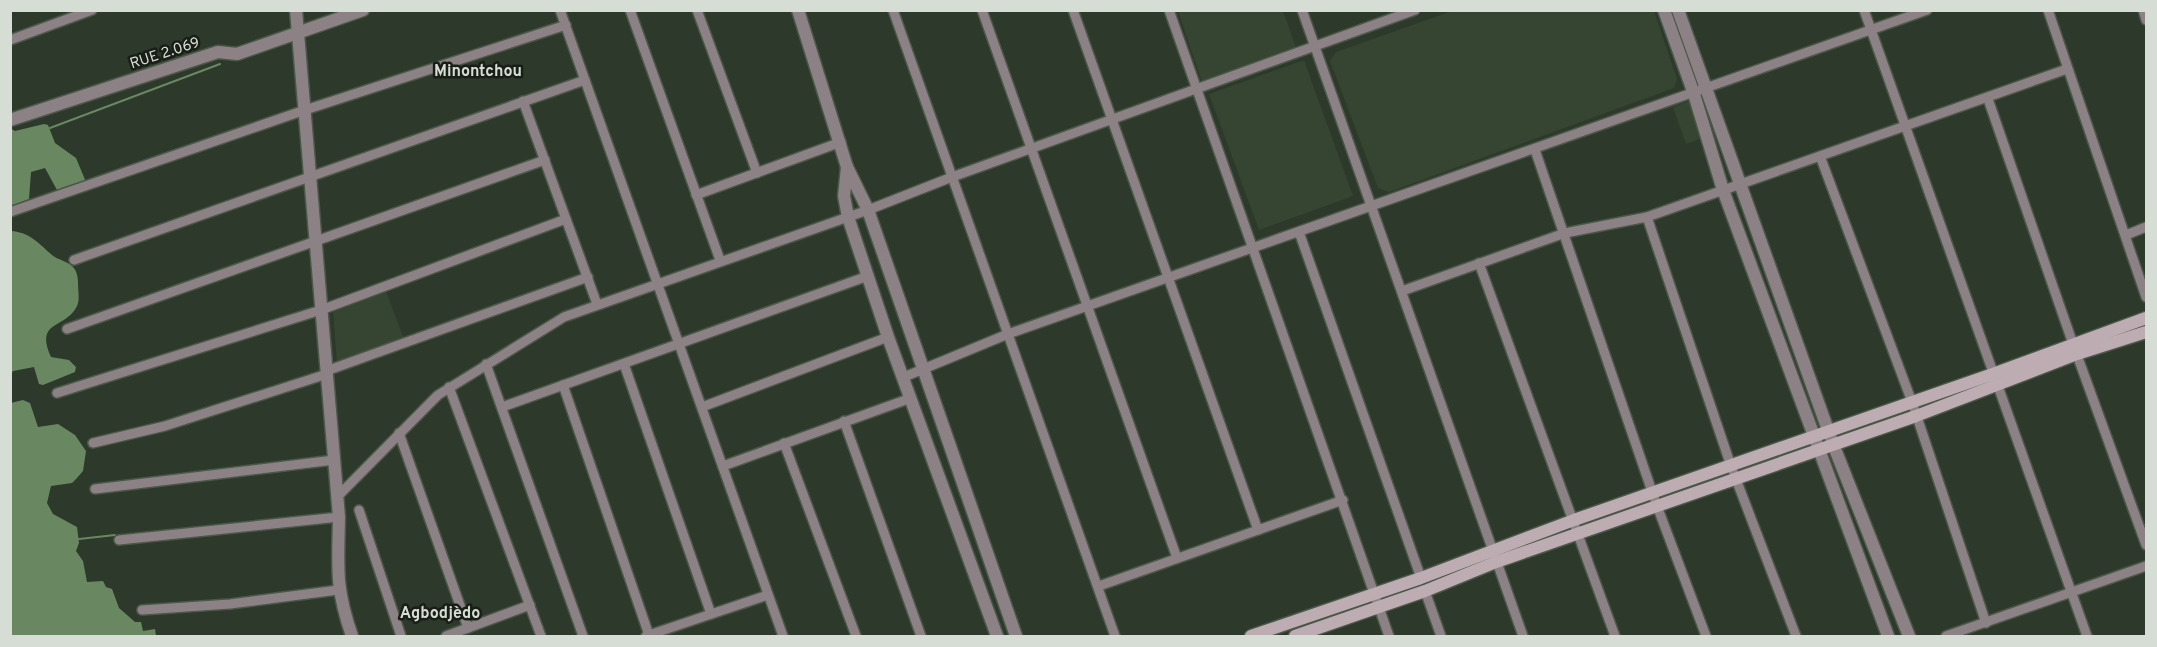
<svg xmlns="http://www.w3.org/2000/svg" width="2157" height="647" font-family="Overpass,sans-serif">
<rect width="100%" height="100%" fill="#2d392a"/>
<g fill="#354531">
<path d="M1178,11H1283L1297,50L1202,82Z"/>
<path d="M1452,11H1654L1677,79L1674,88L1389,192L1378,188L1330,61L1336,52Z"/>
<path d="M1304,60L1353,196L1259,230L1209,94Z"/>
<path d="M1689,101L1702,138L1686,144L1673,107Z"/>
<path d="M386,291L404,339L337,364L333,311Z"/>
</g>
<g fill="#698862">
<path d="M44,124L48,125L55,143L76,158L86,182L61,191L57,190L45,168L31,172L29,199L11,206L10,128L15,131Z"/>
<path d="M13,231C32,234 38,243 52,255C58,260 67,261 72,266C77,270 78,278 78,283C78,291 80,300 77,306C66,329 34,320 51,357L69,360L76,367L75,372L43,385L39,384L34,367L13,371L11,374L10,232Z"/>
<path d="M23,400L30,403L38,427L58,424L75,435L86,451L83,471L77,478L72,483L51,486L47,503L53,514L77,527L79,543L76,551L83,561L87,582L103,581L106,587L112,589L119,608L135,622H141L143,631L155,629L156,636H11V403Z"/>
</g>
<g fill="none" stroke-linecap="round" stroke-linejoin="round">
<g stroke="#698862" stroke-width="2">
<path d="M50,128L220,64"/>
<path d="M79,539L115,535"/>
</g>
<defs>
<g id="minor">
<path d="M560,10L783,636"/>
<path d="M630,10L720,260"/>
<path d="M697,10L757,173"/>
<path d="M893,10L1115,636"/>
<path d="M982,10L1177,558"/>
<path d="M1073,10L1258,530"/>
<path d="M1169,10L1389,636"/>
<path d="M1302,10L1523,636"/>
<path d="M1864,10L2087,636"/>
<path d="M2048,10L2146,297"/>
<path d="M2143,10L2146,20"/>
<path d="M10,40L92,10"/>
<path d="M1988,99L2073,344L2146,545"/>
<path d="M523,101L597,304"/>
<path d="M1535,150L1657,506L1706,636"/>
<path d="M1820,156L1912,402L1986,623"/>
<path d="M696,195L841,142"/>
<path d="M10,212L305,110L566,25"/>
<path d="M1647,217L1731,466L1796,636"/>
<path d="M1299,232L1421,578"/>
<path d="M2126,235L2146,227"/>
<path d="M74,260L585,80"/>
<path d="M1479,263L1615,636"/>
<path d="M1402,291L1565,233L1647,217L2067,69"/>
<path d="M67,329L545,160"/>
<path d="M486,364L583,636"/>
<path d="M624,364L711,614"/>
<path d="M326,371L588,277"/>
<path d="M904,377L1008,334L1927,10"/>
<path d="M563,385L649,635"/>
<path d="M449,387L541,636"/>
<path d="M57,393L321,310L566,219"/>
<path d="M502,407L868,276"/>
<path d="M702,407L888,337"/>
<path d="M844,421L921,636"/>
<path d="M399,433L468,628"/>
<path d="M93,443L165,426L327,374"/>
<path d="M784,443L856,636"/>
<path d="M723,466L911,398"/>
<path d="M95,489L334,460"/>
<path d="M337,497L438,395L564,317L868,210L952,177L1415,10"/>
<path d="M359,510L401,636"/>
<path d="M119,540L339,517"/>
<path d="M1099,586L1343,500"/>
<path d="M1425,591L1441,636"/>
<path d="M142,610L230,604L338,590"/>
<path d="M446,636L530,605"/>
<path d="M646,636L768,595"/>
<path d="M1946,636L2146,566"/>
</g>
<g id="tertiary">
<path d="M296,10L339,517C338,568 335,587 352,636"/>
<path d="M798,10L847,167L868,210L1016,636"/>
<path d="M1664,10L1694,94L1723,190L1888,636"/>
<path d="M1678,10L1833,444L1909,636"/>
<path d="M10,120L218,52L237,54L363,10"/>
<path d="M847,167L844,196L848,217L888,337L997,636"/>
</g>
<g id="secondary">
<path d="M1251,636L1421,578L1574,520L1993,374L2146,318"/>
<path d="M1295,636L1425,591L1496,562L1916,416L2077,354L2146,332"/>
</g>
</defs>
<use href="#minor" stroke="#4b5749" stroke-width="12"/>
<use href="#tertiary" stroke="#4b5749" stroke-width="15"/>
<use href="#secondary" stroke="#4b5749" stroke-width="15"/>
<use href="#minor" stroke="#8c8285" stroke-width="9"/>
<use href="#tertiary" stroke="#8c8285" stroke-width="12"/>
<use href="#secondary" stroke="#bdadb3" stroke-width="12"/>
</g>
<g text-anchor="middle" dominant-baseline="central" stroke-width="5" stroke-linejoin="round" paint-order="stroke">
<g font-size="15" fill="#d6ddd4" stroke="#191e17">
<text transform="translate(165 54) rotate(-18)">RUE 2.069</text>
</g>
<g font-size="16" font-weight="bold" fill="#d6ddd4" stroke="#191e17">
<text x="478" y="72">Minontchou</text>
<text x="440" y="614">Agbodjèdo</text>
</g>
</g>
<rect width="2157" height="647" fill="none" stroke="#d6ddd4" stroke-width="24"/>
</svg>
